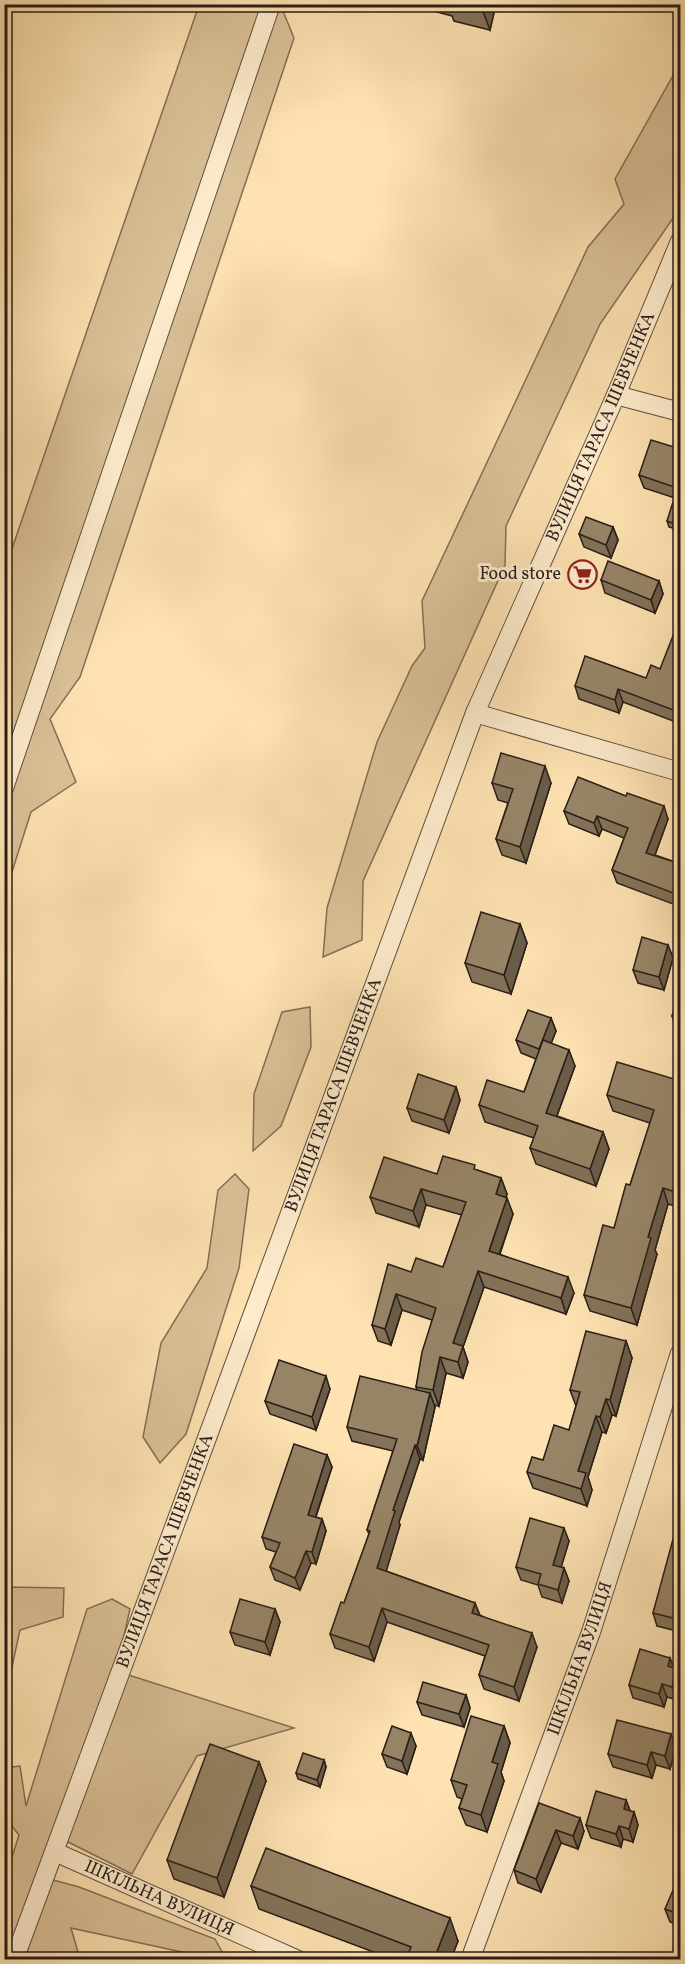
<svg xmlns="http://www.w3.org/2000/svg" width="685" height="1964" font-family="Vollkorn,serif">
<rect width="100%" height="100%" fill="#fee2b2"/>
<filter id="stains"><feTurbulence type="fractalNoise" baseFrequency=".00333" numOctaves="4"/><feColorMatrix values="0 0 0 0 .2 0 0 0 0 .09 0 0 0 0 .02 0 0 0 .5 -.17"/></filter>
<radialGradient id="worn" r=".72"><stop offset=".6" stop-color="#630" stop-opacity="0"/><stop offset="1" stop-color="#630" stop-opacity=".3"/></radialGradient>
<g fill="#dac197" stroke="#817056" stroke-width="1.5">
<path d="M199,5H288L283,11L294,38L80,677L50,719L76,782L31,812L5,894V569Z"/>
<path d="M680,63V208L600,324L506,526L505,565L363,881L362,940L323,957L327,908L377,742L412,666L425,648L422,601L588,247L624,204L615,179Z"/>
<path d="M310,1007L311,1047L281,1126L253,1151L254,1094L282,1012Z"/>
<path d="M235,1174L249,1189L239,1268L186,1434L160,1463L143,1437L161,1343L207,1268L218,1190Z"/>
<path d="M6,1587L64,1588L63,1617L20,1630L5,1699L4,1588Z"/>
<path d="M112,1599L130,1609L116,1671L294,1728L197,1756L132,1874L56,1836L53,1880L79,1887L215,1939L226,1959H214L71,1928L80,1959H5V1879L19,1835L5,1818L4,1768L20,1766L26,1806L87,1609Z"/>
</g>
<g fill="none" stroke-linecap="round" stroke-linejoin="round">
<defs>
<g id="minor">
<path d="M616,395L680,412"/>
<path d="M475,713L680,772"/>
<path d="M4,788L271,4"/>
<path id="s1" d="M55,1852L298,1960"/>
<path id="s2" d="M14,1960L475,713L616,395L680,241"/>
<path id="s3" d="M470,1960L591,1632L680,1353"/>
</g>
</defs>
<use href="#minor" stroke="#5e4f3d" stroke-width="20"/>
<use href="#minor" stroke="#feeccd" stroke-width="18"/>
</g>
<g fill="#827259" stroke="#281e16" stroke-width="1.5">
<path d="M431,4H496L490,30L454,21L452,16L433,11Z"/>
<path d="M681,449V500L644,488L639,475Z"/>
<path d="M681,505V531L669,527L667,521Z"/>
<path d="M613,527L618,540L611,558L584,547L579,534Z"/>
<path d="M601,580L659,581L663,594L655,613L605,593Z"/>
<path d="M681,624V724L623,702L619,713L579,699L575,686L646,678L660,669Z"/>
<path d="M492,783H551L526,863L502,855L496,839L508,803L498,800Z"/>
<path d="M564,811L668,819L655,855L681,864V907L617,883L612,870L624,838L602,829L599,836L569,824Z"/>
<path d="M520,924L527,943L511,994L472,982L465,963Z"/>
<path d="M668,945L673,958L664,990L638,983L633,970Z"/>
<path d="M681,999V1030H677L672,1016Z"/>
<path d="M551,1018L556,1031L551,1043L575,1066L557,1116L603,1132L609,1149L596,1186L536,1164L530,1148L534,1138L485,1122L479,1105L524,1092L536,1059L521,1053L516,1040Z"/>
<path d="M681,1081V1208L668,1204L655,1250L657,1254L637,1325L590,1311L584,1295L614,1228L630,1185L650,1123L613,1111L607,1095Z"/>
<path d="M456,1087L460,1100L449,1133L412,1121L407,1108Z"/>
<path d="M477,1170L501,1178L507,1194L506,1197L513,1214L500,1254L574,1293L566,1314L484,1287L463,1347L468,1362L463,1378L446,1373L439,1406L434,1405L435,1407L423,1460L420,1459L399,1522L400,1525L386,1571L475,1603L480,1615L537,1647L519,1701L484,1689L479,1675L485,1656L387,1622L374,1661L335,1648L330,1634L344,1603L369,1534L367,1530L393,1451L352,1441L347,1427L417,1390L416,1387L432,1320L402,1310L391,1345L378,1341L372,1325L411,1272L443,1267L462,1215L426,1205L419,1227L376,1213L370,1197L437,1174Z"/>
<path d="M626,1341L632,1358L616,1416L612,1415L606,1433L602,1432L588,1477L592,1490L587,1506L533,1488L527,1472L543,1460L569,1430L576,1406L570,1390Z"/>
<path d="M330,1389L316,1430L270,1414L265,1401Z"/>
<path d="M327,1455L332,1467L316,1517L322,1519L326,1531L316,1564L311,1563L300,1590L275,1580L270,1567L276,1552L266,1549L262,1537Z"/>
<path d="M681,1517V1632L657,1626L653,1613Z"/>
<path d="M569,1541L561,1567L564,1568L569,1581L562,1603L542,1597L538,1585L521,1580L516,1567Z"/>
<path d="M275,1609L280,1622L270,1655L235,1645L230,1632Z"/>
<path d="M670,1658L674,1668L677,1669L681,1679V1686L677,1700L667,1697L664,1707L633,1698L629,1685Z"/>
<path d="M466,1695L470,1708L464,1727L422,1715L417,1702Z"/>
<path d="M504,1726L510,1743L501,1772L504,1781L487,1832L466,1825L459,1808L462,1799L457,1797L451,1780Z"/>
<path d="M416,1746L407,1774L387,1767L382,1754Z"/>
<path d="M676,1747L670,1769L656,1765L652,1778L613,1767L608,1754Z"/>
<path d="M324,1760L326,1767L320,1787L298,1779L296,1773Z"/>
<path d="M259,1762L266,1781L224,1897L174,1879L167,1860Z"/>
<path d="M626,1800L630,1811L634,1812L638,1825L633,1842L623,1839L621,1847L591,1838L586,1825Z"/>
<path d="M539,1803L584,1831L578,1849L561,1843L541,1892L518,1883L514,1870Z"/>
<path d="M681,1885V1926L670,1922L665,1909Z"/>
<path d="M251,1886L458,1941L451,1959H392L259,1909Z"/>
</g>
<g fill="#6a5c48" stroke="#281e16" stroke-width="1.5">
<path d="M483,4H496L490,30L482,9Z"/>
<path d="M613,527L618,540L611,558L606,545Z"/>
<path d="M659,581L663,594L655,613L651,600Z"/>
<path d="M618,689L623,702L619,713L615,700Z"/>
<path d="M545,766L551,783L526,863L520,847Z"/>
<path d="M664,806L668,819L651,866L646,853Z"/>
<path d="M597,816L602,829L599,836L594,823Z"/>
<path d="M520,924L527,943L511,994L504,975Z"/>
<path d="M668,945L673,958L664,990L659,977Z"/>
<path d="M551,1018L556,1031L544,1062L539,1049Z"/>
<path d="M569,1050L575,1066L552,1129L546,1113Z"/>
<path d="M456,1087L460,1100L449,1133L444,1120Z"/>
<path d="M603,1132L609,1149L596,1186L590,1169Z"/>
<path d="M501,1178L507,1194L502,1210L496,1194Z"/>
<path d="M663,1188L668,1204L655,1250L657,1254L637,1325L631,1308L648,1237Z"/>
<path d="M421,1189L426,1205L419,1227L413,1211Z"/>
<path d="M507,1198L513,1214L495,1267L489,1251Z"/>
<path d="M478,1271L484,1287L463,1347L468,1362L463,1378L458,1362L453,1343Z"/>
<path d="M568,1277L574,1293L566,1314L561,1298Z"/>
<path d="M396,1294L402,1310L391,1345L385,1329Z"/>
<path d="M626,1341L632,1358L616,1416L610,1400Z"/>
<path d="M440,1357L446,1373L439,1406L433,1390Z"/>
<path d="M326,1376L330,1389L316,1430L312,1417Z"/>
<path d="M430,1393L435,1407L423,1460L417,1446Z"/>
<path d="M606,1399L612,1415L606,1433L600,1417Z"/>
<path d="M596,1416L602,1432L588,1477L592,1490L587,1506L581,1489L578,1471Z"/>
<path d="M415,1445L420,1459L399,1522L400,1525L383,1582L377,1568L393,1510Z"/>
<path d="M327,1455L332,1467L312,1527L308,1515Z"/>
<path d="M322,1519L326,1531L316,1564L312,1552Z"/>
<path d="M564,1528L569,1541L558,1578L553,1565Z"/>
<path d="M306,1551L311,1563L300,1590L295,1578Z"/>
<path d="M564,1568L569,1581L562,1603L558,1590Z"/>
<path d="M475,1603L480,1617L472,1613Z"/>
<path d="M382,1608L387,1622L374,1661L369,1647Z"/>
<path d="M275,1609L280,1622L270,1655L265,1642Z"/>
<path d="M532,1633L537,1647L519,1701L514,1687Z"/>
<path d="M670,1658L675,1671L668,1666Z"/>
<path d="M677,1669L681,1679V1686L677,1700L672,1687Z"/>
<path d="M662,1684L667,1697L664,1707L659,1694Z"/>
<path d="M466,1695L470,1708L464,1727L459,1714Z"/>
<path d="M504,1726L510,1743L501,1772L504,1781L487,1832L481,1815L492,1762Z"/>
<path d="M411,1733L416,1746L407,1774L402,1761Z"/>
<path d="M671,1734L676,1747L670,1769L665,1756Z"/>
<path d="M651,1752L656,1765L652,1778L647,1765Z"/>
<path d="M324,1760L326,1767L320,1787L317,1780Z"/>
<path d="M259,1762L266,1781L224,1897L217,1878Z"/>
<path d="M626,1800L631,1813L624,1809Z"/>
<path d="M634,1812L638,1825L633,1842L629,1829Z"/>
<path d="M580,1818L584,1831L578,1849L573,1836Z"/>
<path d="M619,1826L623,1839L621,1847L616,1834Z"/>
<path d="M556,1830L561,1843L541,1892L536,1879Z"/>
<path d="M450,1918L458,1941L451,1959H434Z"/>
</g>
<g fill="#978467" stroke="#281e16" stroke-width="1.5">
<path d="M463,4H483L482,9Z"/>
<path d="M651,440L681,449L680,489L639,475Z"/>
<path d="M673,502L681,505V526L667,521Z"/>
<path d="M586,517L613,527L606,545L579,534Z"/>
<path d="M608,561L659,581L651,600L601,580Z"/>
<path d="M678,623L681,624V713L618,689L615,700L575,686L585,656L646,678L651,665L660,669Z"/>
<path d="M501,753L545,766L520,847L496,839L513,789L492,783Z"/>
<path d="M578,777L626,796L627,793L664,806L646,853L681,864V896L612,870L628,828L597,816L594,823L564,811Z"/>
<path d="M481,912L520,924L504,975L465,963Z"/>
<path d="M642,937L668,945L659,977L633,970Z"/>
<path d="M677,998L681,999V1019L672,1016Z"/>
<path d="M528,1010L551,1018L539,1049L516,1040Z"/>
<path d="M543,1040L569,1050L546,1113L603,1132L590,1169L530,1148L538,1126L479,1105L487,1080L524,1092Z"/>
<path d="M617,1062L681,1081V1194L663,1188L648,1237L651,1238L631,1308L584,1295L603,1225L614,1228L626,1184L630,1185L654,1110L607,1095Z"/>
<path d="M418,1074L456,1087L444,1120L407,1108Z"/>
<path d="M443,1156L475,1165L474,1169L501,1178L496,1194L507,1198L489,1251L568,1277L561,1298L478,1271L453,1343L463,1346L458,1362L440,1357L433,1390L416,1387L422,1352L436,1308L396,1294L385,1329L372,1325L388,1264L411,1272L416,1258L443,1267L466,1202L421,1189L413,1211L370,1197L384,1157L437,1174Z"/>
<path d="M586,1331L626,1341L610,1400L606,1399L600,1417L596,1416L578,1471L586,1473L581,1489L527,1472L532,1457L543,1460L554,1425L569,1430L580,1392L570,1390Z"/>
<path d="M279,1360L326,1376L312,1417L265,1401Z"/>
<path d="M360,1376L430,1393L417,1446L415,1445L393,1510L395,1511L377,1568L475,1603L472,1613L532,1633L514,1687L479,1675L489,1645L382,1608L369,1647L330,1634L341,1602L344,1603L370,1531L367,1530L397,1439L347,1427Z"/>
<path d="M294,1444L327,1455L308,1515L322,1519L312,1552L306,1551L295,1578L270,1567L280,1543L262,1537Z"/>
<path d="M679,1517H681V1620L653,1613Z"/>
<path d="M530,1518L564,1528L553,1565L564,1568L558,1590L538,1584L541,1574L516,1567Z"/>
<path d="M240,1599L275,1609L265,1642L230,1632Z"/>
<path d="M640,1649L670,1658L668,1666L677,1669L672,1687L662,1684L659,1694L629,1685Z"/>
<path d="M423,1682L466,1695L459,1714L417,1702Z"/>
<path d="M471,1716L504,1726L492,1762L498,1764L481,1815L459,1808L467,1785L451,1780Z"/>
<path d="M617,1720L671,1734L665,1756L651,1752L647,1765L608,1754Z"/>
<path d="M392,1726L411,1733L402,1761L382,1754Z"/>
<path d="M210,1744L259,1762L217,1878L167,1860Z"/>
<path d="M303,1753L324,1760L317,1780L296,1773Z"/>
<path d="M596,1791L626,1800L624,1809L634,1812L629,1829L619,1826L616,1834L586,1825Z"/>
<path d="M539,1803L580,1818L573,1836L556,1830L536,1879L514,1870Z"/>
<path d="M266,1848L450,1918L434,1959H406L411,1947L251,1886Z"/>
<path d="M676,1883L681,1885V1915L665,1909Z"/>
</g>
<defs>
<symbol id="supermarket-ring" viewBox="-11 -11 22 22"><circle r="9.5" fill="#feeccd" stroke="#8f2418" stroke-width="1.5"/><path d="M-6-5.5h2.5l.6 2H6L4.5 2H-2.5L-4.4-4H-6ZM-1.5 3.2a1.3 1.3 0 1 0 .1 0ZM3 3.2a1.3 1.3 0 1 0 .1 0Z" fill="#8f2418"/></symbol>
</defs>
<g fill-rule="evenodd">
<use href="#supermarket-ring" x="566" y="558" width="33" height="33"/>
</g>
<g text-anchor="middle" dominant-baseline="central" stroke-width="6" stroke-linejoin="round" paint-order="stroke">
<g font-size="18" fill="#281e16" stroke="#feeccd">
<text stroke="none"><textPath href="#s2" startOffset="1642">ВУЛИЦЯ ТАРАСА ШЕВЧЕНКА</textPath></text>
<text stroke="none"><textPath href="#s2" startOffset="922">ВУЛИЦЯ ТАРАСА ШЕВЧЕНКА</textPath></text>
<text stroke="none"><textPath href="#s2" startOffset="436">ВУЛИЦЯ ТАРАСА ШЕВЧЕНКА</textPath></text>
<text stroke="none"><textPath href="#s3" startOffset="321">ШКІЛЬНА ВУЛИЦЯ</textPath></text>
<text stroke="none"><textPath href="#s1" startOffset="114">ШКІЛЬНА ВУЛИЦЯ</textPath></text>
</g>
<g font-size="18" fill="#281e16" stroke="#feeccd" text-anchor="end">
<text x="561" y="574">Food store</text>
</g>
</g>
<rect width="685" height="1964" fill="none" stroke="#fee2b2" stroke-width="24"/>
<rect x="6" y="6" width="673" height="1952" fill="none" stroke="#281e16" stroke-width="3"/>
<rect x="12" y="12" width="661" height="1940" fill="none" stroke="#281e16" stroke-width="1.5"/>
<rect width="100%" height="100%" filter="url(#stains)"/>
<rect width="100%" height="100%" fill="url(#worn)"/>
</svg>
